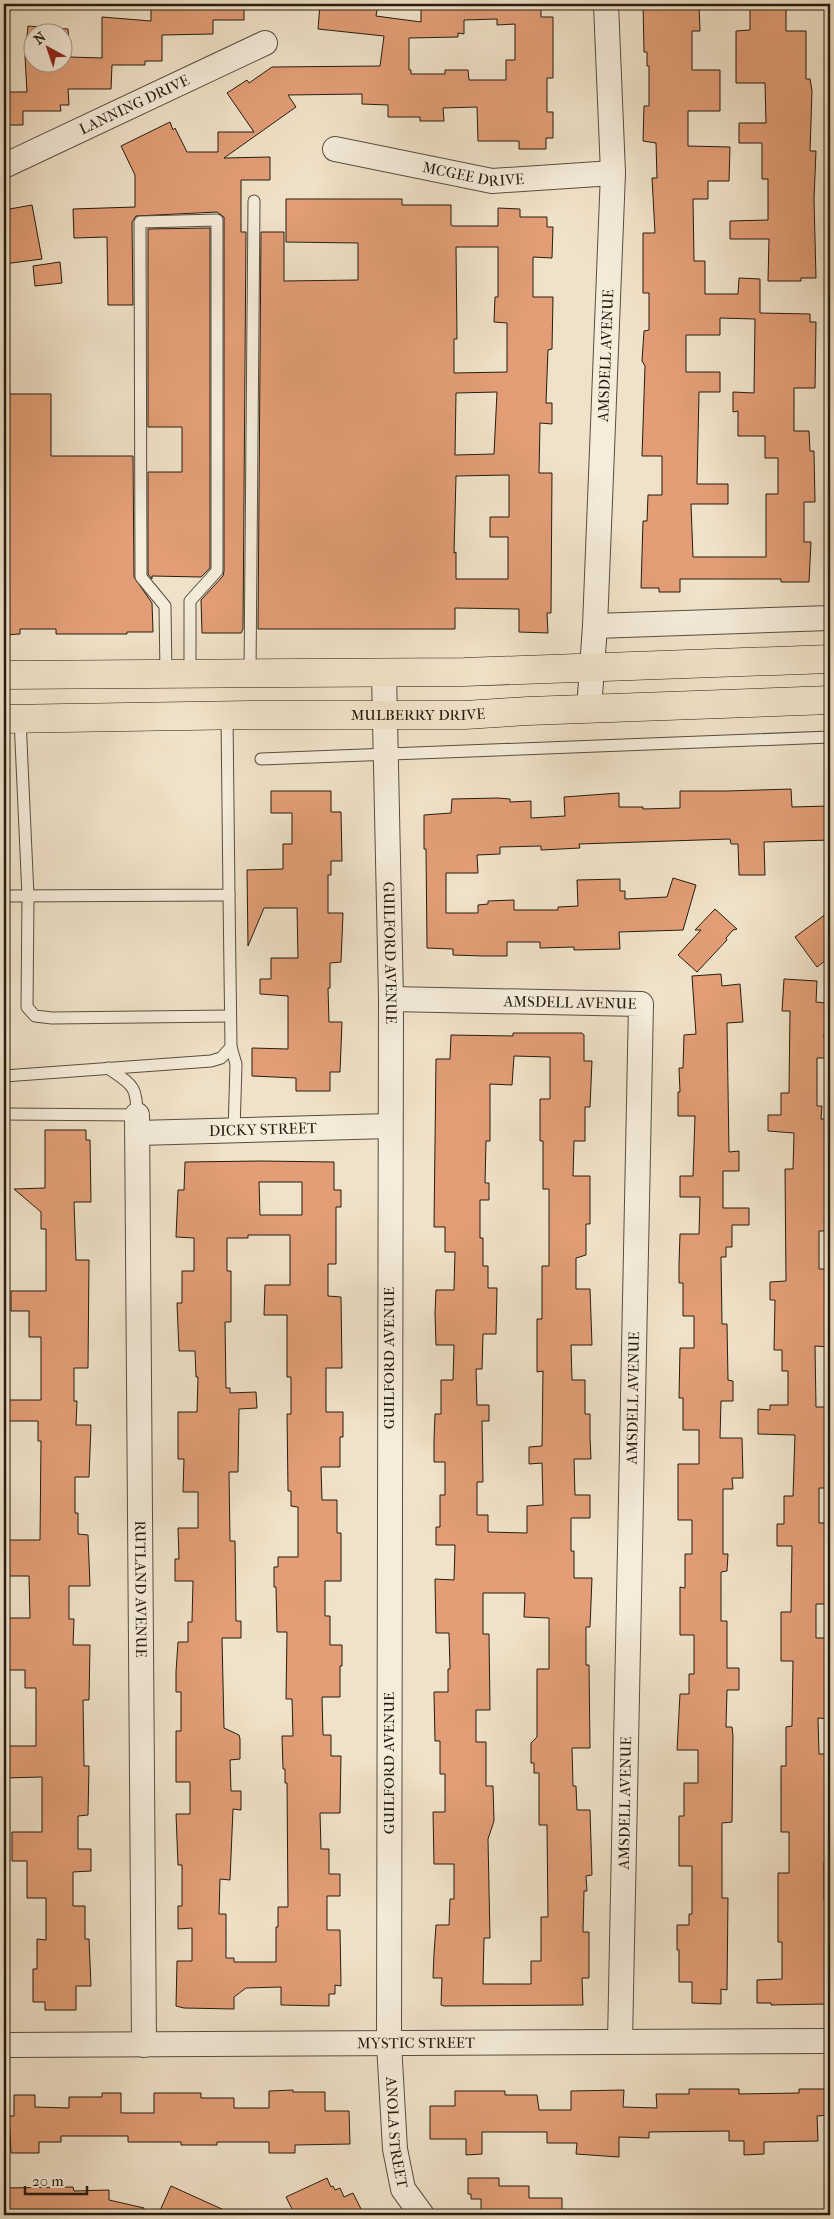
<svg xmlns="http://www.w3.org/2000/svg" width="834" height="2219" font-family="'IM FELL French Canon',serif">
<rect width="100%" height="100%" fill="#f0e2c8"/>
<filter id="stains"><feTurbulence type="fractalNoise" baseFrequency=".004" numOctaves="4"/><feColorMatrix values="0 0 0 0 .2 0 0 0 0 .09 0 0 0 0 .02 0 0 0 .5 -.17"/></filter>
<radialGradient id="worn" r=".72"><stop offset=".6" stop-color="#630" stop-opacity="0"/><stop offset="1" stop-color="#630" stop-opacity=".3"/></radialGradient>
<g fill="#e39e77" stroke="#261d11" fill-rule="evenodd">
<path d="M151,4H244V20H213V34L162,35V61H145V65H112L111,89H68L69,105H60L61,111H23V125H4V92H27L25,57L28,26L68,29L70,57L102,58V17L151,21ZM32,32H62V62H32Z"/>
<path d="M320,4H378L376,16L421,22V4H541V17H553V78H547V112H553V138H546V149H519V141H478L477,107L443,108L444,121H420V117H388V105L362,104V94L288,95L296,107L224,158L270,157V180H241V232H246L243,629L241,633H202L201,600L223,576L224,571V217L217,212L136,216L132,222L133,305H108L107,237L74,238L73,209L135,207V175L121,146L170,122L173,130L175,128L187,152H218V132H254L227,93L247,80L249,83L272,67L380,66L384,36L318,29ZM497,19V25L515,24V60H506V80H469L468,70H445V74H411V70H409V38L458,37V33L464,34V20Z"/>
<path d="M643,4H699L700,31H692V70H720V111H688V146L730,147L729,181H708V199H693L694,261H705V294H738L739,278L760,279V313L810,314V322H816L815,388H794V431H809L810,451H814L815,502H804V542H811L809,582H781V579H680V592H659V588H641L643,521H647L648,495H662V456H642L645,366L642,361L644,331L649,330V293H643V233H655L652,178H657L656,143L643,141L644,106H649V66H647V52H644ZM720,318L755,319L754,393L733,392V412L738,411V436H765V458H778V494H766V557H693L691,504H728V484H697L699,392H720V372H686V335H720Z"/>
<path d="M750,7H786V31H806V79H810L812,91L810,151H816L814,199L816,278H801V281H768L769,239H730V221L768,220V179H762V143H739V123H766L765,83H736V31L750,30Z"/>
<path d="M286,199H402V205H451V225L453,226H498V208L520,209V217H547V227H553L552,258L533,257V297H553L552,349L548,350L546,403H552V424L540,423L539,473H552L551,613H547L548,633L519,632V609L455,608V629H258L261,232H284V281L358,280V243L286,242ZM456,247H498V297H495L494,322L507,323V372L454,373V339H457ZM497,392L494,454L455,455L456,393ZM509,475V517H490V537H508V579H456V552L454,553L456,476Z"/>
<path d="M32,205L42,259L4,264V210Z"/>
<path d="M210,228V568L201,577L152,576V579L148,574V472H182V427H148V229Z"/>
<path d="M60,262L62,283L35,286L33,266Z"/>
<path d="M4,394H51V456H133L134,577L152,603L153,632H127V634H56V629H20V634L4,635Z"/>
<path d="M791,789L792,807L830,806V840L764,842L765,875H739L738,844H731L730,839L579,844L580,848L541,850V846L500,847V854L477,855L478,873H446V913H478V905L488,904V901L514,900V910H558V907L578,906L577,880L620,879V891H625V899L667,897L673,878L696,885L683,930L619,932L620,949L574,950V947L540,948V942H507V956H483L453,955V949L427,948L426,849H424V815L451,813L452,799L498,798L510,799V802L531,801V818L565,816L564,797L619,793V807H643V809L680,808V791H727Z"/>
<path d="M271,791H331V812H341L342,861H331V875H328V913H343L341,962L330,963V988H328L329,1022H342L340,1072H330V1091H296V1078L252,1076V1048L288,1049V996L260,994V979H271V958H298L297,908H264L248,946L247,870L283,869V844H292V813H271Z"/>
<path d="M715,909L737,929L733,930L726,938L727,940L697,972L678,955L701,930H695Z"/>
<path d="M830,911V957L817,967L795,937Z"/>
<path d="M721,974L722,986L740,984L743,1022L727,1023L729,1152L739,1151V1171H723V1208H749V1225H732V1247H726V1257H721L722,1324H727L728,1380L733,1381V1401H721L720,1438H742L743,1478H732L733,1489H723V1554H728L727,1571L721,1572V1621H727V1668H739V1690H727L726,1727H732L733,1736L732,1822L722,1823V1898H728L727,1990L721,1989V2004L692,2003V1982H679V1950H677V1925H689V1914H692V1866H679V1816H684V1783H698V1750H677L680,1694H689V1674H694V1635H680V1587L685,1588V1554H692V1520H678V1464H699V1430H683V1398H679L680,1348H694V1316H683V1283H679V1264L680,1234H699L700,1197H680V1176H693L695,1116H678V1092H680L679,1068H683L684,1035L696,1034L692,976Z"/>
<path d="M784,979L817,981L816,1002L826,1003L824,1038H830V1058H817V1106H822L821,1119H830V1231H819V1269H825V1294L830,1295V1347L815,1346L816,1407H830L828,1488H819V1523H830V1604H816V1638H830L829,1719L818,1718L819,1754H830V1862H824V1900H828V1933H830V1975H826V2004L771,2005V2003H757V1980L782,1979V1942H778V1873H789V1832H781V1766H786V1727L792,1726L793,1661H781V1612H791L792,1546H777V1524H784V1496H793L795,1435L758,1434V1409L770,1410V1405H788V1371H782V1350H774L775,1300H770V1282L786,1281L785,1169H793L794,1133L768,1131V1115H781V1093H789L790,1011H782Z"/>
<path d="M513,1033H582L584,1035V1061H592L590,1107H585V1141H574L573,1176H590V1224H586V1255L576,1258V1289H590L592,1345H571L572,1380H585V1414H590V1438L591,1459H574L575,1495H590V1518H571V1551H574V1578H592L590,1627H586V1665H589L590,1748H572L573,1786H576L577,1810H590L592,1875L586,1876L587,1891H584L583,1932H589V1978H582L583,2005L444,2006L441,2005L442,1978H433L434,1954L436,1925H449L450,1899H454V1864H434L433,1812H445V1774H440V1741H435L434,1692H448V1669H450L449,1633H436L435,1579L454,1580L455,1545H436V1527H440V1495H445V1462H434V1441L435,1414H441V1380H453L454,1345H436L435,1313L436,1290H454L455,1252H445V1227H434L436,1059H450L451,1035L513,1036ZM514,1056L550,1057V1099H540V1141H543V1189H549V1266H542V1319H537V1372L543,1371L542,1446L529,1447V1464L542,1463L543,1505L527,1506V1533L488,1532V1515H477V1482H483L482,1421H489V1405H477L476,1369H482L483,1334H496L497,1288H488V1266H483V1238H480V1200H489V1183H485L486,1141H490V1084L512,1085ZM483,1593H525L524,1617L549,1618V1669H537V1737L531,1743V1763H534V1773H539V1825H547L548,1917H541V1961H531V1984H483L484,1938H490L488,1839L494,1821L493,1786H486V1742H476V1710H490L489,1634H483Z"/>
<path d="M45,1130H86V1140H90L91,1202H74L76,1260H89L88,1368H74V1401H77L76,1425H91L89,1477H75V1513H78V1534L88,1535L90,1586H69V1619H74L73,1645H90L89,1700H83L84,1766H89L88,1815L78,1816V1849H91V1871L73,1872V1906H85V1939H89L91,1986H76V2010H45V2002H33V1969H37V1939L46,1940V1898H27V1861H12V1832H42V1777L4,1778V1746H36V1688H25V1670H4V1618H30L29,1576H4V1540H40L41,1441H38V1421H4L5,1400H41V1337H29V1311H11V1291H46V1229H41V1212L14,1189L45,1188Z"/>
<path d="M261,1161L334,1162V1190H341V1207H336V1264H328V1296L341,1297L342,1368H326V1412H343V1437H340V1467H321L322,1500H337V1533H341V1581H325V1616H330V1645H342V1666H340V1697H322L323,1735H331V1756H341L340,1813H320L321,1849H329V1874H340V1896H327V1930H340L341,1986L335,1985V1994H329V2006L281,2005V1987L246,1988L234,1997V2009L184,2008L176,2006L177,1961H192V1928L178,1929V1906H182V1865H178L176,1814H190V1782H176V1731H181V1692H176V1672L178,1642H188V1622H192L193,1581H175V1559H179L178,1528H198V1492H183L184,1459H178V1412H197L198,1377H196L195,1351H179L177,1303H182V1271H194V1238L176,1237L178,1190H184L185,1162ZM259,1182H302V1215H260ZM248,1235H290V1285H265L264,1315H287V1377H291V1414H287L288,1491H291V1506L298,1507V1557H278V1567H274V1587H276L277,1632H287L286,1699H292L293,1736H282L283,1769H285V1783H287L288,1907H278V1927H276V1962H234V1958H226V1914H219L220,1879L230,1880L233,1809L241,1810V1791H231L230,1760L240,1759V1739L239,1735L224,1728L222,1638H241V1621H236L235,1541H230L229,1472H238L239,1409L257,1408L256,1392L230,1393V1388H226L225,1322H231V1271H227V1238H248Z"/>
<path d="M689,2089H739V2094L799,2093V2089H830V2115L817,2116L818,2141L764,2142V2154L744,2155V2141H729V2131L649,2132V2138L619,2137V2157L576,2154L577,2143H547V2132H482V2154L466,2155V2139H430V2106H455V2091H505V2095H537L539,2110H571V2091L624,2090L623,2107L657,2108L656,2094H689Z"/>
<path d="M293,2090V2092H325V2111H349L350,2144L295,2145V2153H269V2142H217V2145H181V2142H128V2136H61V2142H39V2153H11L9,2116H14V2095H35V2107L69,2108V2097H102V2093H121V2113H154V2093H201V2098H234V2108H269V2091Z"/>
<path d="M327,2178L331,2187L333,2186L335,2190L340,2188L344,2197L353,2193L364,2215H295L286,2197Z"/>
<path d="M468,2178H499V2186H529V2198H562V2215H481V2199H471V2194H468Z"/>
<path d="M171,2186L235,2215H158Z"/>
<path d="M73,2187L74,2191L109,2190V2200L144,2208L143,2215H5V2188Z"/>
</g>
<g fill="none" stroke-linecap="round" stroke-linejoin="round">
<defs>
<g id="lane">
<path d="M166,674L165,606L141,577L140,222L217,220V571L190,601V674"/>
<path d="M250,674L254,201"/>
<path d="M20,719L28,896L27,1007L35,1016L52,1018L230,1016"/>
<path d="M261,759L830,737"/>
<path d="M229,895L231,1047L236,1064L234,1131"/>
<path d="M4,896L229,895L227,715"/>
<path d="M4,1076L211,1061L221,1058L231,1047"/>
<path d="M4,1114L137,1115C137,1085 132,1085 108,1068"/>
</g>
<g id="street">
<path id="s1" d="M335,149L492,181L613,173"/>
<path id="s2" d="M4,166L265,43"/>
<path d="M595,626L830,618"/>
<path id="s3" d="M384,673L391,999L389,2044L395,2149L403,2189L422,2215"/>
<path id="s4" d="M589,709L595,626L613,173L606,4"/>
<path id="s5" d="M391,999L641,1004L620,2042"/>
<path id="s6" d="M137,1115L144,2045"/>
<path id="s7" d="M138,1133L389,1126"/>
<path id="s8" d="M4,2045L830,2041"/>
</g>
<g id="primary">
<path d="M4,675L464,672L830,659"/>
<path id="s9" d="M4,719L249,715H465L528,711L830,700"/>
</g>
</defs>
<use href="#lane" stroke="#584e3f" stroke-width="13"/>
<use href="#street" stroke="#584e3f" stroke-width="26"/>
<use href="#primary" stroke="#261d11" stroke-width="29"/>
<use href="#lane" stroke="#f5ecdb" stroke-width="11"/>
<use href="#street" stroke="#f5ecdb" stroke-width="24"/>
<use href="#primary" stroke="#f0e2c8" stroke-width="28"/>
</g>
<g text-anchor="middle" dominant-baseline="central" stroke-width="4" stroke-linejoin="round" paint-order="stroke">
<g font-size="15" fill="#261d11" stroke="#f5ecdb">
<text stroke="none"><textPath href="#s2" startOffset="144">LANNING DRIVE</textPath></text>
<text stroke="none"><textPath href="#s1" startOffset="141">MCGEE DRIVE</textPath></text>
<text stroke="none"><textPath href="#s4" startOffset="354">AMSDELL AVENUE</textPath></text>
<text stroke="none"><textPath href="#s9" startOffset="414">MULBERRY DRIVE</textPath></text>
<text stroke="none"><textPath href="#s3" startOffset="280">GUILFORD AVENUE</textPath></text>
<text stroke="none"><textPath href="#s5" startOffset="179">AMSDELL AVENUE</textPath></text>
<text stroke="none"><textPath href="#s7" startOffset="125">DICKY STREET</textPath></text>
<text transform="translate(389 1358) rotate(-90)">GUILFORD AVENUE</text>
<text transform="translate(633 1398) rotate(-89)">AMSDELL AVENUE</text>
<text stroke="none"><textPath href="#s6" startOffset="474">RUTLAND AVENUE</textPath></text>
<text transform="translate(389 1763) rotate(-90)">GUILFORD AVENUE</text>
<text transform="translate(625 1803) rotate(-89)">AMSDELL AVENUE</text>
<text stroke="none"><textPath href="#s8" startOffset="412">MYSTIC STREET</textPath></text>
<text stroke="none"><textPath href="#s3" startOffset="1460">ANOLA STREET</textPath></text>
</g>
</g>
<rect width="834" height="2219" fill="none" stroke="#f0e2c8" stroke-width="20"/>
<rect x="5" y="5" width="824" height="2209" fill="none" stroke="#261d11" stroke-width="2.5"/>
<rect x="10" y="10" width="814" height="2199" fill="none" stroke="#261d11"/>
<g transform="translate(48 48) rotate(320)"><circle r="24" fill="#f5ecdb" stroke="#a2998a"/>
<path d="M0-4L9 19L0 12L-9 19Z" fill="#8f2418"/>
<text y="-8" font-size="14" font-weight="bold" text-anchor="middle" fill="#261d11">N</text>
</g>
<path d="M25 2186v8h62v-8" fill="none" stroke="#261d11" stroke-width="2.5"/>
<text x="32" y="2186" font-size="15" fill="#261d11" stroke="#f5ecdb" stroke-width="4" paint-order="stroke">20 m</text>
<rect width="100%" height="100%" filter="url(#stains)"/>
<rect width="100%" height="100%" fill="url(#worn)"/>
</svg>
